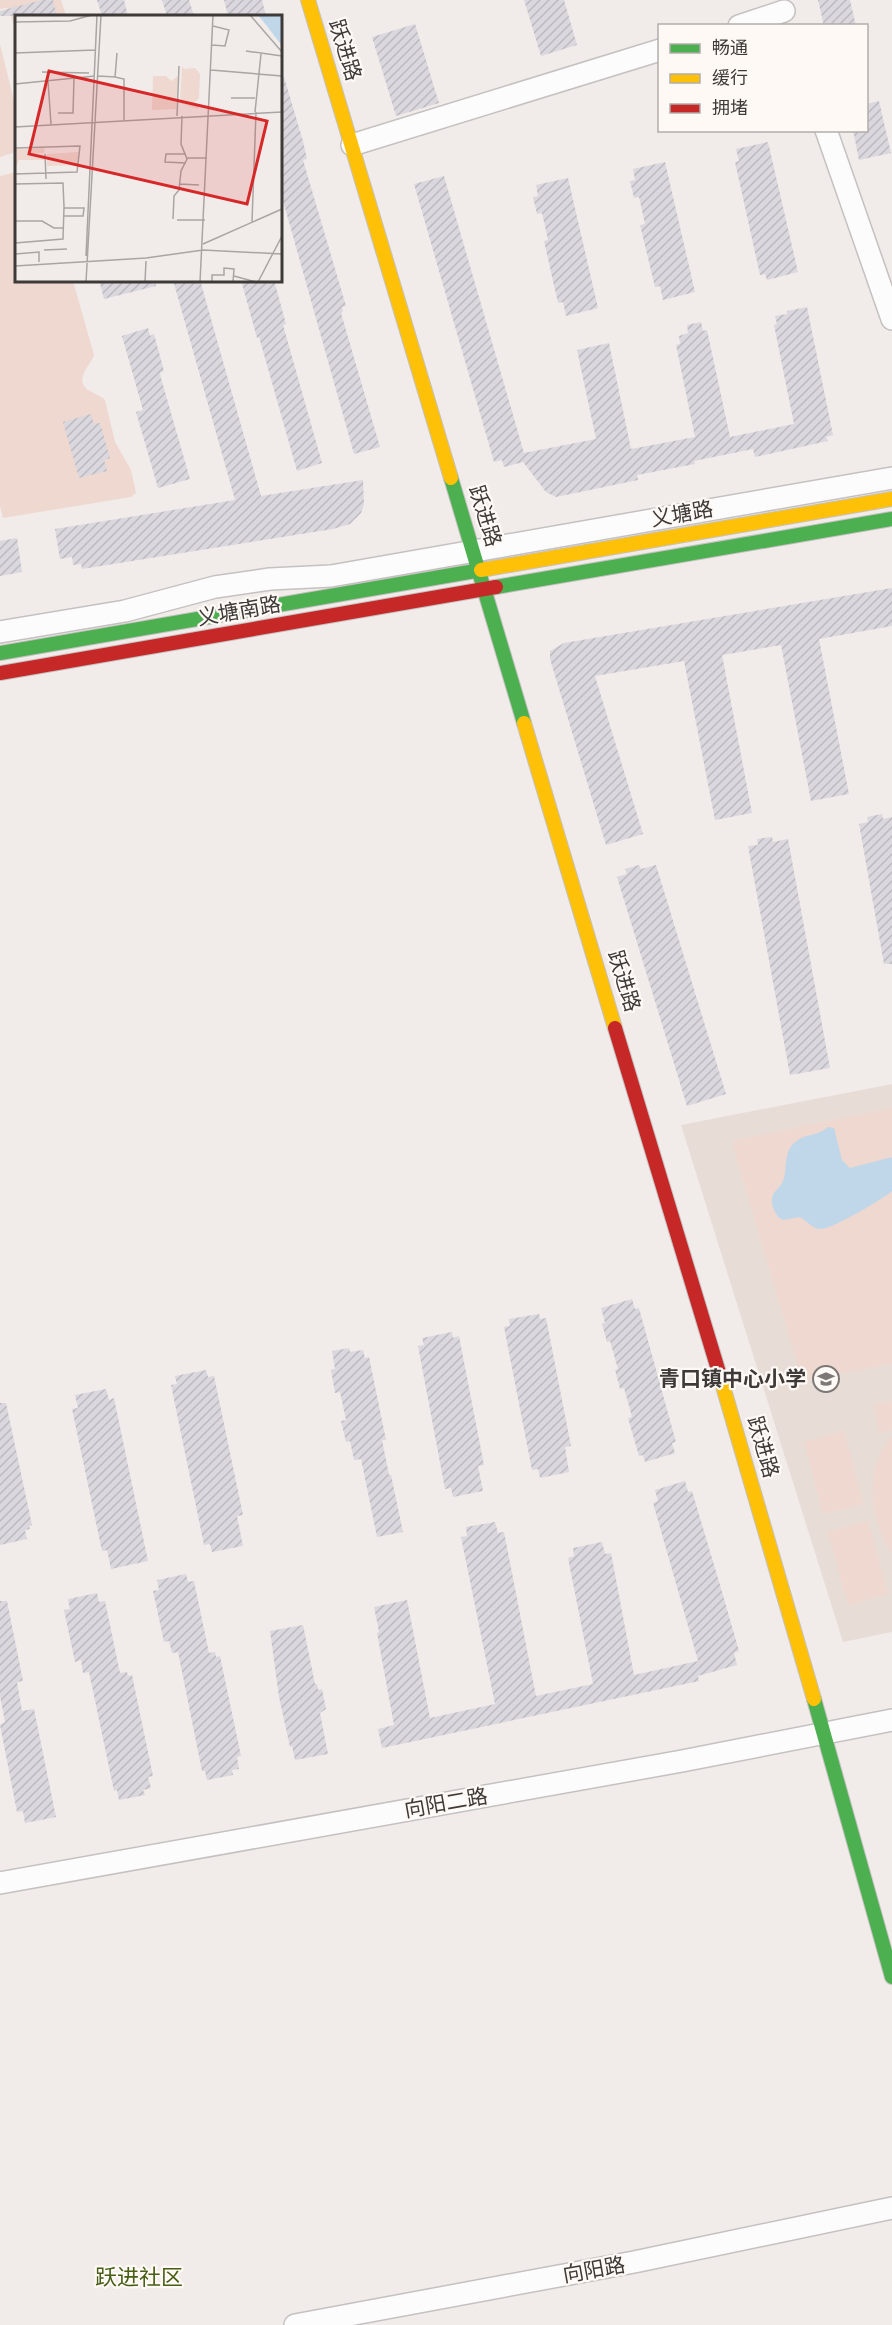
<svg xmlns="http://www.w3.org/2000/svg" width="892" height="2325" font-family="Roboto,'Noto Sans SC',sans-serif">
<defs>
<pattern id="building-hatch" width="6" height="6" patternUnits="userSpaceOnUse" patternTransform="scale(1.5)"><rect width="6" height="6" fill="#dad7de"/><path d="M-1 1l2-2M0 6l6-6M5 7l2-2" fill="none" stroke="#bcb9bf"/></pattern>
</defs>
<rect width="100%" height="100%" fill="#f1ecea"/>
<path fill="#e8dcd7" d="M892,1084V1632L843,1642L681,1125Z"/>
<g fill="#eed8cf">
<path d="M0,0H61L66,16H16V35L10,11L7,8L0,9Z"/>
<path d="M0,44L16,109V152L0,157Z"/>
<path d="M16,172V280L73,281L94,355C90,366 74,379 88,390C94,394 100,395 105,400L115,442L131,470L136,493L131,497L3,518L0,506V176Z"/>
<path d="M892,1108V1364L809,1379L801,1377L733,1146L736,1140Z"/>
<path d="M892,1402V1430L879,1433L874,1405Z"/>
<path d="M844,1431L863,1504L823,1514L804,1442Z"/>
<path d="M892,1435V1553C868,1517 864,1470 892,1435Z"/>
<path d="M868,1521L888,1594L848,1605L828,1532Z"/>
</g>
<path fill="#c0d7e9" d="M828,1127L834,1128L842,1160L850,1168L892,1157V1191C883,1199 831,1230 820,1229C813,1229 807,1221 800,1217L783,1220L778,1217C775,1211 771,1206 772,1199C773,1191 778,1190 782,1183C789,1171 781,1150 798,1140C808,1133 819,1136 828,1127Z"/>
<g fill="url(#building-hatch)">
<path d="M42,0H53L57,16H0V11Z"/>
<path d="M97,0H124L128,16H102Z"/>
<path d="M162,0H189L194,16H167Z"/>
<path d="M224,0H262L266,16H228Z"/>
<path d="M524,0H564L577,45L541,56Z"/>
<path d="M818,0H850L856,26H824Z"/>
<path d="M415,24L439,103L396,116L372,37Z"/>
<path d="M284,77L303,141L307,159L303,160L346,306L342,307L343,312L341,313L380,447L354,454L280,190V78Z"/>
<path d="M879,101L891,153L859,160L853,130H867V104Z"/>
<path d="M768,142L798,272L767,280L765,274L760,275L735,162L739,161L736,149Z"/>
<path d="M665,162L695,292L663,300L660,286L655,287L640,225L645,224L639,197L634,198L630,181L635,180L633,169Z"/>
<path d="M444,176L524,453L596,439L577,350L609,343L631,449L695,437L676,345L680,344L679,336L688,333L687,325L701,322L703,331L707,330L730,437L794,424L774,325L777,324L775,316L787,314V311L807,307L833,435L826,437L828,441L755,457L753,449L694,461L695,464L637,475L638,480L556,497L546,492L523,462L504,467L502,460L494,462L414,184Z"/>
<path d="M568,178L598,308L566,316L563,302L558,303L544,241L548,240L542,213L537,214L533,197L538,196L536,185Z"/>
<path d="M99,280H155L156,286L104,299Z"/>
<path d="M173,280H200L261,496L363,480L364,504L361,513L350,524L333,529L82,569L81,564L73,565L72,557L60,559L55,529L235,500Z"/>
<path d="M241,280H274L286,324L283,325L322,463L297,471L259,337L257,338Z"/>
<path d="M148,328L150,336L154,334L164,371L160,373L161,378L190,479L158,488L136,412L143,410L122,336Z"/>
<path d="M91,414L94,424L100,423L110,458L104,460L107,471L79,478L63,422Z"/>
<path d="M17,538L22,572L0,576V541Z"/>
<path d="M892,588V626L819,639L849,794L811,801L781,645L722,655L752,813L715,820L684,661L595,676L643,834L606,845L550,659V651L564,643Z"/>
<path d="M882,814L883,819L892,817V964H884L859,824L868,822L867,817Z"/>
<path d="M772,837L773,842L788,839L830,1068L790,1075L748,846L758,845L757,839Z"/>
<path d="M639,865L641,869L656,865L726,1094L687,1106L617,877L627,874L625,869Z"/>
<path d="M632,1299L635,1309L639,1308L676,1442L672,1443L675,1453L645,1462L643,1455L639,1456L628,1418L632,1417L624,1388L620,1389L615,1370L618,1369L610,1341L607,1342L602,1324L605,1323L601,1308Z"/>
<path d="M539,1314L540,1319L546,1318L571,1446L565,1447L569,1472L540,1478L538,1469L532,1470L504,1327L510,1326L509,1319Z"/>
<path d="M452,1332L453,1338L459,1336L484,1465L478,1466L483,1491L453,1497L451,1488L445,1489L418,1346L424,1345L422,1338Z"/>
<path d="M349,1348L350,1352L363,1350L365,1358L369,1357L386,1440H382L389,1475H391L403,1532L377,1537L361,1459L354,1460L350,1441L346,1442L341,1421L346,1420L340,1392L335,1393L331,1370L335,1369L332,1351Z"/>
<path d="M206,1370L208,1377L214,1376L243,1515L237,1516L243,1546L212,1552L210,1544L204,1545L171,1385L177,1384L175,1376Z"/>
<path d="M106,1389L109,1400L114,1398L148,1561L111,1569L107,1550L102,1551L72,1409L78,1408L75,1395Z"/>
<path d="M0,1403H6L32,1525L29,1526L30,1529L25,1530L27,1539L0,1545Z"/>
<path d="M685,1481L688,1492L692,1491L720,1585L739,1651L734,1653L737,1665L698,1676L699,1681L382,1748L378,1729L394,1725L377,1633L379,1632L374,1607L407,1600L430,1718L495,1704L461,1537L467,1536L466,1527L495,1522L498,1533L504,1532L536,1696L593,1684L568,1558L574,1556L573,1548L602,1542L605,1554L611,1553L634,1675L698,1661L653,1503L658,1501L655,1490Z"/>
<path d="M186,1574L188,1582L194,1581L209,1653L215,1652L216,1657L220,1656L241,1756L237,1757L239,1769L232,1770L233,1775L207,1780L205,1771H202L178,1652L172,1653L169,1641L164,1642L153,1591L159,1590L157,1580Z"/>
<path d="M97,1593L99,1602L105,1601L120,1673L127,1672L128,1676L132,1675L153,1776L148,1777L151,1788L143,1790L145,1795L119,1800L117,1790L114,1791L89,1672L83,1673L81,1660L75,1662L64,1610L70,1609L68,1599Z"/>
<path d="M0,1601H7L23,1681L17,1682L22,1711L34,1709L56,1817L25,1823L23,1811L17,1812L0,1725L5,1722L0,1696Z"/>
<path d="M303,1625L315,1684H317L318,1690L322,1689L326,1709L320,1713L328,1754L295,1760L292,1746L290,1747L279,1697L270,1631Z"/>
</g>
<g fill="none" stroke-linecap="round" stroke-linejoin="round">
<defs>
<g id="street">
<path d="M739,26L784,11"/>
<path d="M826,130L892,319"/>
<path d="M352,145L660,50"/>
<path d="M0,632L125,611L215,587L270,579L331,576L892,478"/>
<path d="M0,1883L682,1761L892,1720"/>
<path d="M295,2325L634,2262L892,2208"/>
</g>
<g id="fast">
<path d="M451,478L524,723"/>
<path d="M496,587L892,519"/>
<path d="M0,653L481,570"/>
<path d="M814,1699L892,1977"/>
</g>
<g id="slow">
<path d="M308,0L451,478"/>
<path d="M481,570L892,499"/>
<path d="M524,723L615,1028"/>
<path d="M720,1376L814,1699"/>
</g>
<g id="jam">
<path d="M0,673L496,587"/>
<path d="M615,1028L720,1376"/>
</g>
</defs>
<use href="#street" stroke="#c5c1c0" stroke-width="24"/>
<use href="#fast" stroke="#c5c1c0" stroke-width="16"/>
<use href="#slow" stroke="#c5c1c0" stroke-width="16"/>
<use href="#jam" stroke="#c5c1c0" stroke-width="16"/>
<use href="#street" stroke="#fdfcfc" stroke-width="21"/>
<use href="#fast" stroke="#4caf50" stroke-width="14"/>
<use href="#slow" stroke="#ffc107" stroke-width="14"/>
<use href="#jam" stroke="#c62828" stroke-width="14"/>
</g>
<defs>
<symbol id="school-ring" viewBox="-11 -11 22 22"><circle r="9.5" fill="#fff9f6" stroke="#7c7876" stroke-width="1.5"/><path d="M0-5L7-2L0 1L-7-2ZM-4 1L0 2.5L4 1V4Q0 6-4 4Z" fill="#7c7876"/></symbol>
</defs>
<g fill-rule="evenodd">
<use href="#school-ring" x="811" y="1364" width="30" height="30"/>
</g>
<g text-anchor="middle" dominant-baseline="central" stroke-width="4.5" stroke-linejoin="round" paint-order="stroke">
<g font-size="21" fill="#3d3a38" stroke="#fff9f6">
<text transform="translate(345 50) rotate(73)">跃进路</text>
<text transform="translate(682 514) rotate(-10)">义塘路</text>
<text transform="translate(485 516) rotate(73)">跃进路</text>
<text transform="translate(239 611) rotate(-10)">义塘南路</text>
<text transform="translate(624 981) rotate(73)">跃进路</text>
<text transform="translate(763 1447) rotate(74)">跃进路</text>
<text transform="translate(446 1803) rotate(-10)">向阳二路</text>
<text transform="translate(594 2270) rotate(-10)">向阳路</text>
</g>
<g font-size="21" font-weight="bold" fill="#3d3a38" stroke="#fff9f6" text-anchor="end">
<text x="806" y="1379">青口镇中心小学</text>
</g>
<g font-size="22" fill="#465e17" stroke="#fff9f6">
<text x="139" y="2277">跃进社区</text>
</g>
</g>
<g transform="translate(15 15)">
<rect width="267" height="267" fill="#f1ecea"/>
<path d="M167,51L169,54L180,53L185,59L184,83L177,90H183V94L165,88ZM138,61H151L156,66L163,61L161,94L137,95ZM30,133L29,138L15,139L29,140V145H4L0,154V134ZM64,137L63,150L32,151V139Z" fill="#eed8cf"/>
<path d="M243,0H267V31L252,11Z" fill="#c0d7e9"/>
<path fill="none" stroke="#a9a5a3" stroke-width="1.5" d="M235,0L267,37M0,7L55,6L77,0M197,30L210,31L214,15L198,11M231,36L267,41M0,38L80,35M196,55L267,61M27,57L74,58M83,61L100,62L102,38M100,62L109,64V105M33,66L36,109M0,69L80,61M216,83H240M240,97L246,39M43,98H58L59,63M162,101L164,51M0,112L267,97M0,133L65,131L62,157L0,159M30,139L31,164M172,143H192M171,148L150,147L151,139H171M0,169L48,168L49,192L48,224L0,228M165,169L184,170M49,201H68L69,193H49M158,204L159,181L164,175L166,156L172,144L166,129L167,101M162,205H190M0,206H27L39,213H49M237,207L241,97M188,229L267,194M29,235L52,234M0,239L24,237V247M71,241L82,0M0,251L131,243L188,235L267,239M219,261L241,267M71,267L86,0M130,267L131,246M185,267L198,0M197,267V260H209V253L219,254L218,267M243,267L267,221"/>
<path fill="#d62828" fill-opacity="0.15" stroke="#d62828" stroke-width="3" d="M34,56L252,106L232,189L14,139Z"/>
<rect width="267" height="267" fill="none" stroke="#3d3a38" stroke-width="3"/>
</g>
<rect x="658" y="24" width="210" height="108" fill="#fff9f6" stroke="#b1adaa" stroke-width="1.5"/>
<rect x="670" y="44" width="30" height="9" fill="#4caf50" stroke="#b1adaa" stroke-width="1.5"/>
<text x="712" y="54" font-size="18" fill="#3d3a38">畅通</text>
<rect x="670" y="74" width="30" height="9" fill="#ffc107" stroke="#b1adaa" stroke-width="1.5"/>
<text x="712" y="84" font-size="18" fill="#3d3a38">缓行</text>
<rect x="670" y="104" width="30" height="9" fill="#c62828" stroke="#b1adaa" stroke-width="1.5"/>
<text x="712" y="114" font-size="18" fill="#3d3a38">拥堵</text>
</svg>
